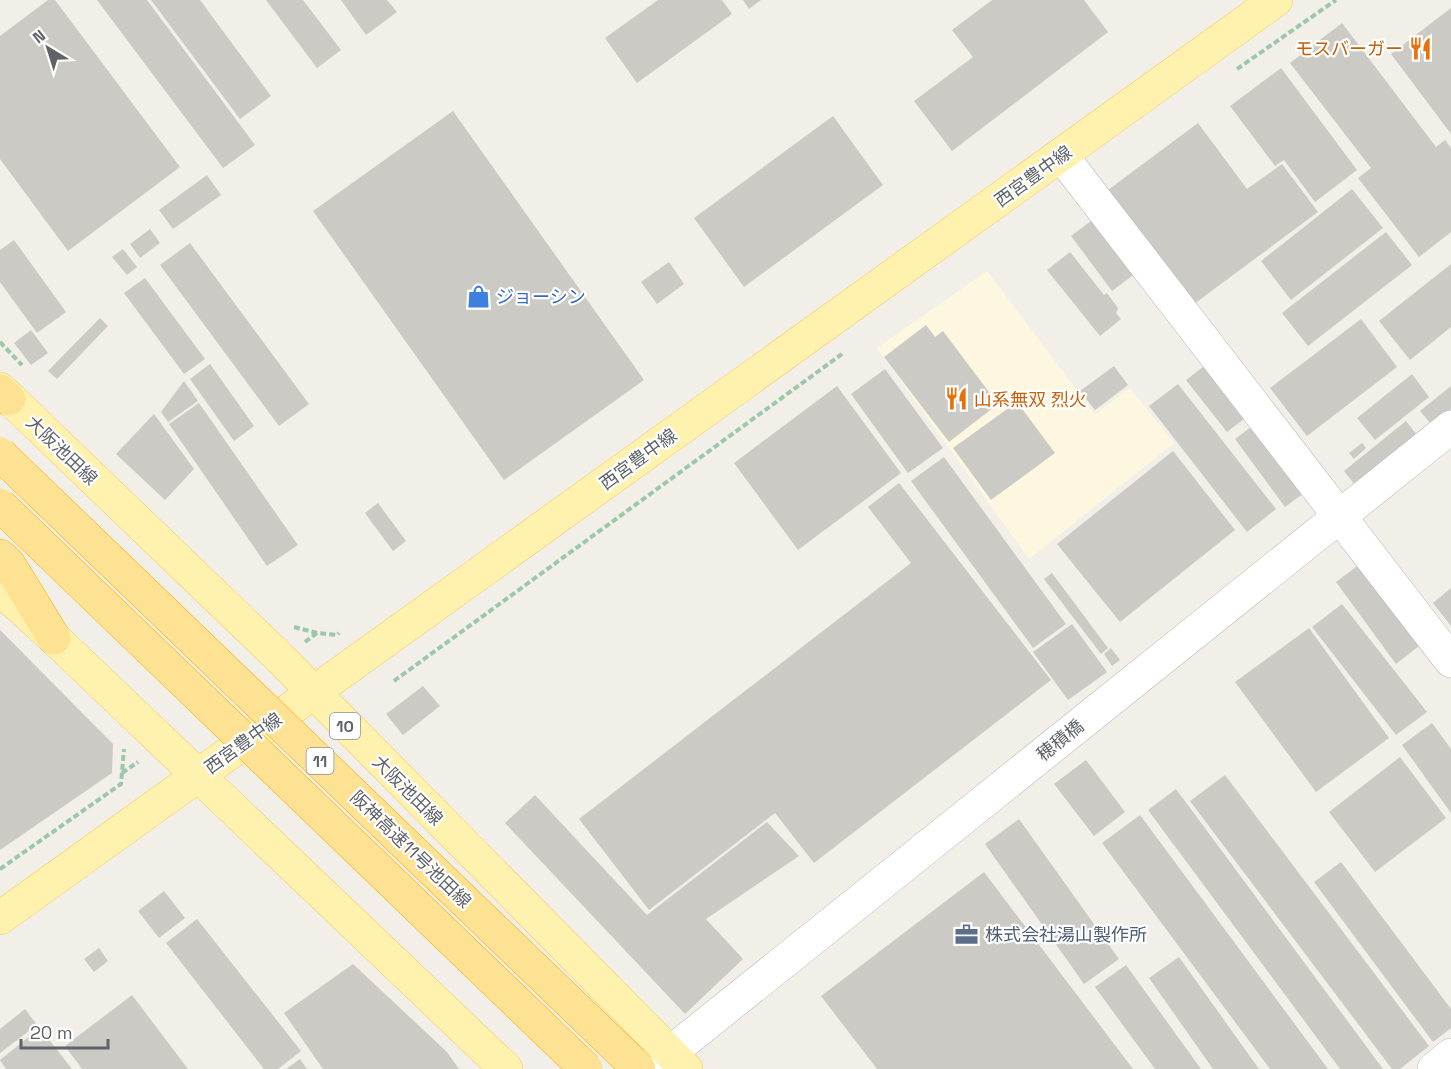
<svg xmlns="http://www.w3.org/2000/svg" width="1451" height="1069" font-family="'Space Grotesk','Noto Sans JP',sans-serif">
<rect width="100%" height="100%" fill="#f1efe8"/>
<path fill="#fef7e0" d="M987,271L1095,414L1130,388L1174,443L1029,559L877,348Z"/>
<g fill="#cccac5">
<path d="M48,0H55L180,167L68,251L0,159V36Z"/>
<path d="M97,0H147L255,145L223,168Z"/>
<path d="M151,0H200L271,96L240,119Z"/>
<path d="M266,0H303L341,50L317,68Z"/>
<path d="M341,0H387L397,12L366,35Z"/>
<path d="M658,0H722L732,14L637,83L605,38Z"/>
<path d="M743,0H761L749,9Z"/>
<path d="M992,0H1084L1108,32L952,151L914,101L973,57L952,30Z"/>
<path d="M1451,8V134L1391,54Z"/>
<path d="M1342,23L1436,147L1445,140L1451,148V232L1419,257L1358,178L1371,168L1290,63Z"/>
<path d="M1281,68L1357,170L1315,202L1284,160L1275,166L1230,106Z"/>
<path d="M453,111L644,380L504,480L313,211Z"/>
<path d="M833,116L883,185L744,287L694,218Z"/>
<path d="M1198,123L1247,189L1282,164L1318,212L1194,304L1108,190Z"/>
<path d="M207,175L221,195L173,229L159,210Z"/>
<path d="M1352,189L1383,228L1291,300L1261,261Z"/>
<path d="M1099,215L1140,270L1112,291L1071,236Z"/>
<path d="M150,229L160,243L140,258L130,244Z"/>
<path d="M1386,232L1412,265L1308,346L1282,313Z"/>
<path d="M14,240L66,312L37,333L0,282V250Z"/>
<path d="M190,243L309,404L279,426L160,265Z"/>
<path d="M123,249L137,267L127,275L112,257Z"/>
<path d="M1070,252L1104,295L1107,293L1118,308L1116,313L1121,319L1100,336L1047,270Z"/>
<path d="M669,262L684,284L657,304L641,282Z"/>
<path d="M1451,264V327L1410,360L1379,321Z"/>
<path d="M145,278L205,359L184,374L124,293Z"/>
<path d="M100,318L108,326L57,379L48,371Z"/>
<path d="M1361,319L1397,367L1307,436L1270,388Z"/>
<path d="M926,325L935,337L943,331L998,404L949,442L884,357Z"/>
<path d="M31,330L48,353L31,365L14,343Z"/>
<path d="M1212,360L1253,412L1227,432L1186,380Z"/>
<path d="M210,364L254,426L234,441L190,379Z"/>
<path d="M1114,366L1128,385L1095,410L1080,391Z"/>
<path d="M885,369L943,448L908,473L851,394Z"/>
<path d="M1412,374L1429,397L1375,440L1357,418Z"/>
<path d="M184,381L198,401L168,422L161,412Z"/>
<path d="M1178,384L1276,509L1247,532L1149,406Z"/>
<path d="M837,386L901,473L798,550L734,463Z"/>
<path d="M1451,386V409L1431,424L1420,411Z"/>
<path d="M1017,402L1055,453L991,500L953,448Z"/>
<path d="M199,403L298,545L267,566L169,424Z"/>
<path d="M154,414L194,469L165,500L116,454Z"/>
<path d="M1262,419L1312,487L1285,507L1235,439Z"/>
<path d="M1406,421L1417,435L1355,485L1344,471Z"/>
<path d="M1362,443L1366,448L1354,459L1349,453Z"/>
<path d="M1173,451L1235,530L1120,622L1057,544Z"/>
<path d="M944,457L1066,624L1033,648L911,481Z"/>
<path d="M899,483L1051,680L814,863L775,813L649,910L579,819L911,563L868,507Z"/>
<path d="M378,503L406,541L393,551L365,513Z"/>
<path d="M1364,561L1424,642L1396,664L1336,582Z"/>
<path d="M1052,573L1108,648L1101,654L1044,579Z"/>
<path d="M1451,588V626L1433,603Z"/>
<path d="M1342,604L1427,712L1396,735L1312,627Z"/>
<path d="M1072,624L1107,672L1068,700L1033,652Z"/>
<path d="M1309,628L1389,738L1316,792L1235,682Z"/>
<path d="M0,630L113,744L112,773L0,850Z"/>
<path d="M1111,648L1120,660L1112,666L1104,654Z"/>
<path d="M423,686L440,706L403,735L386,714Z"/>
<path d="M1432,723L1451,749V813L1402,745Z"/>
<path d="M1400,757L1446,818L1375,872L1329,812Z"/>
<path d="M1086,760L1125,812L1094,836L1054,784Z"/>
<path d="M1225,775L1429,1046L1400,1069H1392L1190,801Z"/>
<path d="M1176,789L1383,1069H1340L1148,810Z"/>
<path d="M535,795L647,915L767,822L799,856L706,919L743,959L685,1014L505,823Z"/>
<path d="M1140,815L1328,1069H1270L1102,843Z"/>
<path d="M1019,819L1119,959L1084,984L985,844Z"/>
<path d="M1341,862L1451,1009V1028L1433,1042L1314,882Z"/>
<path d="M984,872L1133,1069H877L821,996Z"/>
<path d="M164,891L185,918L159,938L138,911Z"/>
<path d="M197,919L301,1051L278,1069H264L166,943Z"/>
<path d="M99,948L108,961L94,972L84,959Z"/>
<path d="M1179,957L1259,1069H1213L1149,978Z"/>
<path d="M353,964L447,1052L459,1069H323L284,1013Z"/>
<path d="M1126,965L1201,1069H1155L1095,987Z"/>
<path d="M132,995L188,1069H82L65,1046Z"/>
<path d="M25,1009L37,1025L0,1053V1029Z"/>
<path d="M40,1028L72,1069H6L0,1060Z"/>
<path d="M300,1059L307,1069H286Z"/>
</g>
<g fill="none" stroke-linecap="round" stroke-linejoin="round">
<defs>
<g id="minor">
<path d="M1061,155L1451,661"/>
<path d="M650,1069L1451,427"/>
<path d="M1434,1069L1451,1055"/>
</g>
<g id="major">
<path d="M0,389L281,659L686,1069"/>
<path d="M0,589L54,638L506,1069"/>
<path d="M0,918L1276,0"/>
</g>
<g id="highway">
<path d="M0,391L9,399"/>
<path d="M0,556L8,563L54,638"/>
</g>
</defs>
<use href="#minor" stroke="#b5b8bc" stroke-width="34"/>
<use href="#major" stroke="#f2c960" stroke-width="34"/>
<use href="#highway" stroke="#f9ab00" stroke-width="34"/>
<g stroke="#9cc7a9" stroke-width="4" stroke-dasharray="6 3" stroke-linecap="butt">
<path d="M1237,69L1336,0"/>
<path d="M0,342L22,365"/>
<path d="M294,627L317,633L337,635L339,633"/>
<path d="M305,642L317,633"/>
<path d="M394,681L842,354"/>
<path d="M122,773L138,762"/>
<path d="M0,869L121,784L124,749"/>
</g>
<use href="#minor" stroke="#fff" stroke-width="33"/>
<use href="#major" stroke="#fff2af" stroke-width="33"/>
<use href="#highway" stroke="#fde293" stroke-width="33"/>
<defs>
<g id="highway-bridge">
<path d="M0,454L639,1069"/>
<path d="M0,505L586,1069"/>
</g>
</defs>
<use href="#highway-bridge" stroke="#f9ab00" stroke-width="34" stroke-linecap="butt"/>
<use href="#highway-bridge" stroke="#fde293" stroke-width="33"/>
</g>
<defs>
<symbol id="restaurant-bare" viewBox="-9 -9 18 18"><path d="M-5-6h1v4h1v-4h1v4h1v-4h1v5L-1.5 .5V6h-2V.5L-5-1ZM5-6V6H3V1.5H1.5Q1.5-4 5-6Z" fill="#e8710a" stroke="#fff" stroke-width="2.5" paint-order="stroke"/></symbol>
<symbol id="shop-bare" viewBox="-9 -9 18 18"><path d="M-5-2.5h2.3a2.7 3.5 0 0 1 5.4 0H5L5.5 6h-11ZM-1.5-2.5h3a1.5 2.3 0 0 0-3 0Z" fill="#3f7fe0" stroke="#fff" stroke-width="2.5" paint-order="stroke"/></symbol>
<symbol id="office-bare" viewBox="-9 -9 18 18"><path d="M-6-3h4V-5.5h4V-3h4V5H-6ZM-1-4.5V-3h2v-1.5ZM-6 0V1H6V0Z" fill="#5c6f8a" stroke="#fff" stroke-width="2.5" paint-order="stroke"/></symbol>
</defs>
<g fill-rule="evenodd">
<use href="#restaurant-bare" x="1404" y="32" width="33" height="33"/>
<use href="#shop-bare" x="462" y="280" width="33" height="33"/>
<use href="#restaurant-bare" x="940" y="382" width="33" height="33"/>
<use href="#office-bare" x="950" y="918" width="33" height="33"/>
</g>
<g text-anchor="middle" dominant-baseline="central" stroke-width="4.5" stroke-linejoin="round" paint-order="stroke">
<g fill="#fff" stroke="#8f9295" stroke-width="1.5">
<rect x="330" y="713" width="30" height="26" rx="4.5"/>
<rect x="306.5" y="748" width="27" height="26" rx="4.5"/>
</g>
<g font-size="16" font-weight="bold" fill="#5f6368">
<text x="345" y="726">10</text>
<text x="320" y="761">11</text>
</g>
<g font-size="18" fill="#c56008" stroke="#fff" text-anchor="end">
<text x="1403" y="48">モスバーガー</text>
<text x="974" y="399" text-anchor="start">山系無双 烈火</text>
</g>
<g font-size="18" fill="#5f6368" stroke="#fff">
<text transform="translate(1033 176) rotate(-36)">西宮豊中線</text>
<text transform="translate(62 450) rotate(44)">大阪池田線</text>
<text transform="translate(638 459) rotate(-36)">西宮豊中線</text>
<text transform="translate(1060 740) rotate(-39)">穂積橋</text>
<text transform="translate(243 743) rotate(-36)">西宮豊中線</text>
<text transform="translate(408 790) rotate(45)">大阪池田線</text>
<text transform="translate(411 849) rotate(44)">阪神高速11号池田線</text>
</g>
<g font-size="18" fill="#366cbe" stroke="#fff" text-anchor="start">
<text x="496" y="296">ジョーシン</text>
</g>
<g font-size="18" fill="#4e5e75" stroke="#fff" text-anchor="start">
<text x="985" y="934">株式会社湯山製作所</text>
</g>
</g>
<g transform="translate(48 48) rotate(322)" stroke="#ffffff" stroke-width="4.5" paint-order="stroke">
<path d="M0-4.5L10 22L0 15L-10 22Z" fill="#5f6368"/>
<text y="-9" font-size="16" font-weight="bold" text-anchor="middle" fill="#5f6368">N</text>
</g>
<path d="M21 1039v9h87v-9" fill="none" stroke="#5f6368" stroke-width="3"/>
<text x="30" y="1039" font-size="18" fill="#5f6368" stroke="#ffffff" stroke-width="4.5" paint-order="stroke">20 m</text>
</svg>
